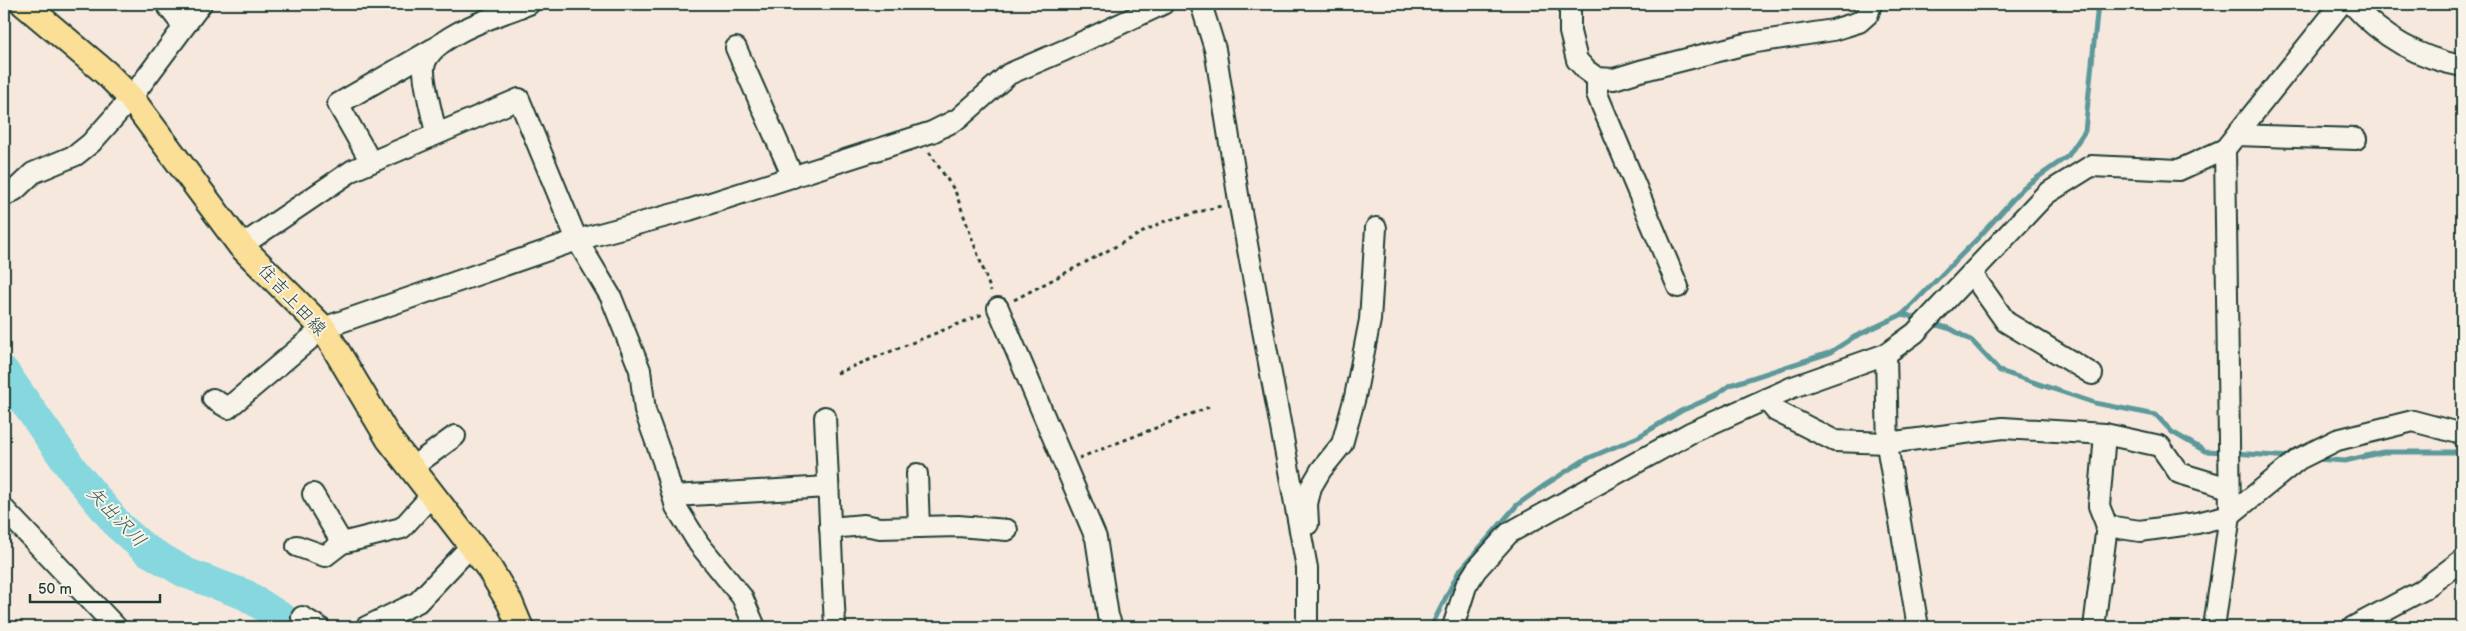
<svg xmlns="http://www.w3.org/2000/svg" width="2466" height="631" font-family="'Balsamiq Sans','Klee One',sans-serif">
<rect width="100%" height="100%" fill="#f7e8de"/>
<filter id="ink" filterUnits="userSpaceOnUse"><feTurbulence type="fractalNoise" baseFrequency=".02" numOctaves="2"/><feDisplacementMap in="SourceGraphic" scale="10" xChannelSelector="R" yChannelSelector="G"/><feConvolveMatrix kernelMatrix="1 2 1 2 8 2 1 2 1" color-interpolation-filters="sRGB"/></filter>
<g filter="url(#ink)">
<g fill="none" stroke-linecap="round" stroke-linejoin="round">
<g stroke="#5d999a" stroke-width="5">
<path d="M1903,314L1922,320"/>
<path d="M1930,323L1951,329L1972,341L2000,371L2095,403L2156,415L2172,432L2205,451L2226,452"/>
<path d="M2234,453L2290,457"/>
<path d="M2316,459L2345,461L2383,452H2462"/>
<path d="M1431,627L1458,573L1517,505L1545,485L1584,460L1638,437L1681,411L1715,396L1730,385L1829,353L1854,337L1903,314L1979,237L2024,187L2068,156L2085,131L2098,4"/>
</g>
<path stroke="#86d7de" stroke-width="31" d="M4,372L72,469L119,526L145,549L186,573L246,595L296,627"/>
<defs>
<g id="minor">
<path d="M166,4L183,26"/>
<path d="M1201,4L1215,49L1239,201L1307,568V627"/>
<path d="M1570,4V32L1577,60L1586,70L1597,78L1614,79L1640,71L1750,43L1833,30L1859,22L1868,14L1871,4"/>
<path d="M2352,4C2381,36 2419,58 2462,66"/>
<path d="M736,48L793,177"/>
<path d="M1597,78V94L1678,287"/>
<path d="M436,133C433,118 423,82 424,68C427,36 503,14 529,4"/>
<path d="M2236,135L2356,139"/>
<path d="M371,162L338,104L433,49"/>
<path d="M4,196L15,190L33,173L76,155L91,143L131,98L201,4"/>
<path d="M241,246L353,170L519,99L577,240L611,297L640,370L645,411L663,461L676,507L699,544L742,597L755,627"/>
<path d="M1972,274L2006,322L2092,374"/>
<path d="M998,308L1096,538L1108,616L1112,627"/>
<path d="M1886,354L1888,451L1918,627"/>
<path d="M213,399L228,408L323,328L577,240L689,210L932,132L958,119L1009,74L1065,50L1163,4"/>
<path d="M1766,399L1776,411L1835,441L1887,443L2003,428L2105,434"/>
<path d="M825,417L835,627"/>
<path d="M411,468L455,436"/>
<path d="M917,474L919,527"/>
<path d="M2229,488L2179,473L2160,446L2105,434L2099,506L2107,526L2140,531L2197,523L2230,515L2299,459L2337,440L2413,421L2462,434"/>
<path d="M313,494L342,543L402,528L431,496"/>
<path d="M673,496L828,487"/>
<path d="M4,509L116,627"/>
<path d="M1308,524L1307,504L1311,487L1321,470L1342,444L1355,397L1370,320L1376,228"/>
<path d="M830,528L864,525L880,528L958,526L1007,530"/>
<path d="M297,546L325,556L342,543"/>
<path d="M302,617L319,627"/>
<path d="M366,627L418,602L471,546"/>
<path d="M1453,627L1466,586L1476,570L1509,533L1690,433L1793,387L1886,354L1915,333L2046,194L2091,166L2179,170L2225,149L2341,4"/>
<path d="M2094,627L2107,526"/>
<path d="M2214,627L2230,515L2225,149"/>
<path d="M2353,627L2421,591L2462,560"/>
</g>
<path id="major" d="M24,4L106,73L131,98L241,246L323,328L389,439L489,568L510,603L520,627"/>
</defs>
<use href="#minor" stroke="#1f3d34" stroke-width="24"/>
<use href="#major" stroke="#1f3d34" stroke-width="29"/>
<g stroke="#1f3d34" stroke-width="3" stroke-dasharray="4 4" stroke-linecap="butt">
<path d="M929,152L955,191L991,291"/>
<path d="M1014,300L1162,222L1221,206"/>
<path d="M837,373L983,314"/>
<path d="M1079,458L1209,407"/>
</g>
<use href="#minor" stroke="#f7f3e8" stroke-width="20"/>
<use href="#major" stroke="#fbdf96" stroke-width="25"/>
</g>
</g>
<g text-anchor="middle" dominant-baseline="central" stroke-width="4" stroke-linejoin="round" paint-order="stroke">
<g font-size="18" fill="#1f3d34" stroke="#f7f3e8">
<text transform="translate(292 300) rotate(47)">住吉上田線</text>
</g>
<g font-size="19" font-style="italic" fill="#345c56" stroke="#f7f3e8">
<text transform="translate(116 517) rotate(46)">矢出沢川</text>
</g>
</g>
<rect width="2466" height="631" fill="none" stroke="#f7f3e8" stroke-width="20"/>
<rect x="10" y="10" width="2446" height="611" fill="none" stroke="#1f3d34" stroke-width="2" filter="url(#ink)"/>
<path d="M30 594v8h130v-8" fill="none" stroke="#1f3d34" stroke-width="2.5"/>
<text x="38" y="594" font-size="15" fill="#1f3d34" stroke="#f7f3e8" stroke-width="4" paint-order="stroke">50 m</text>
</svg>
